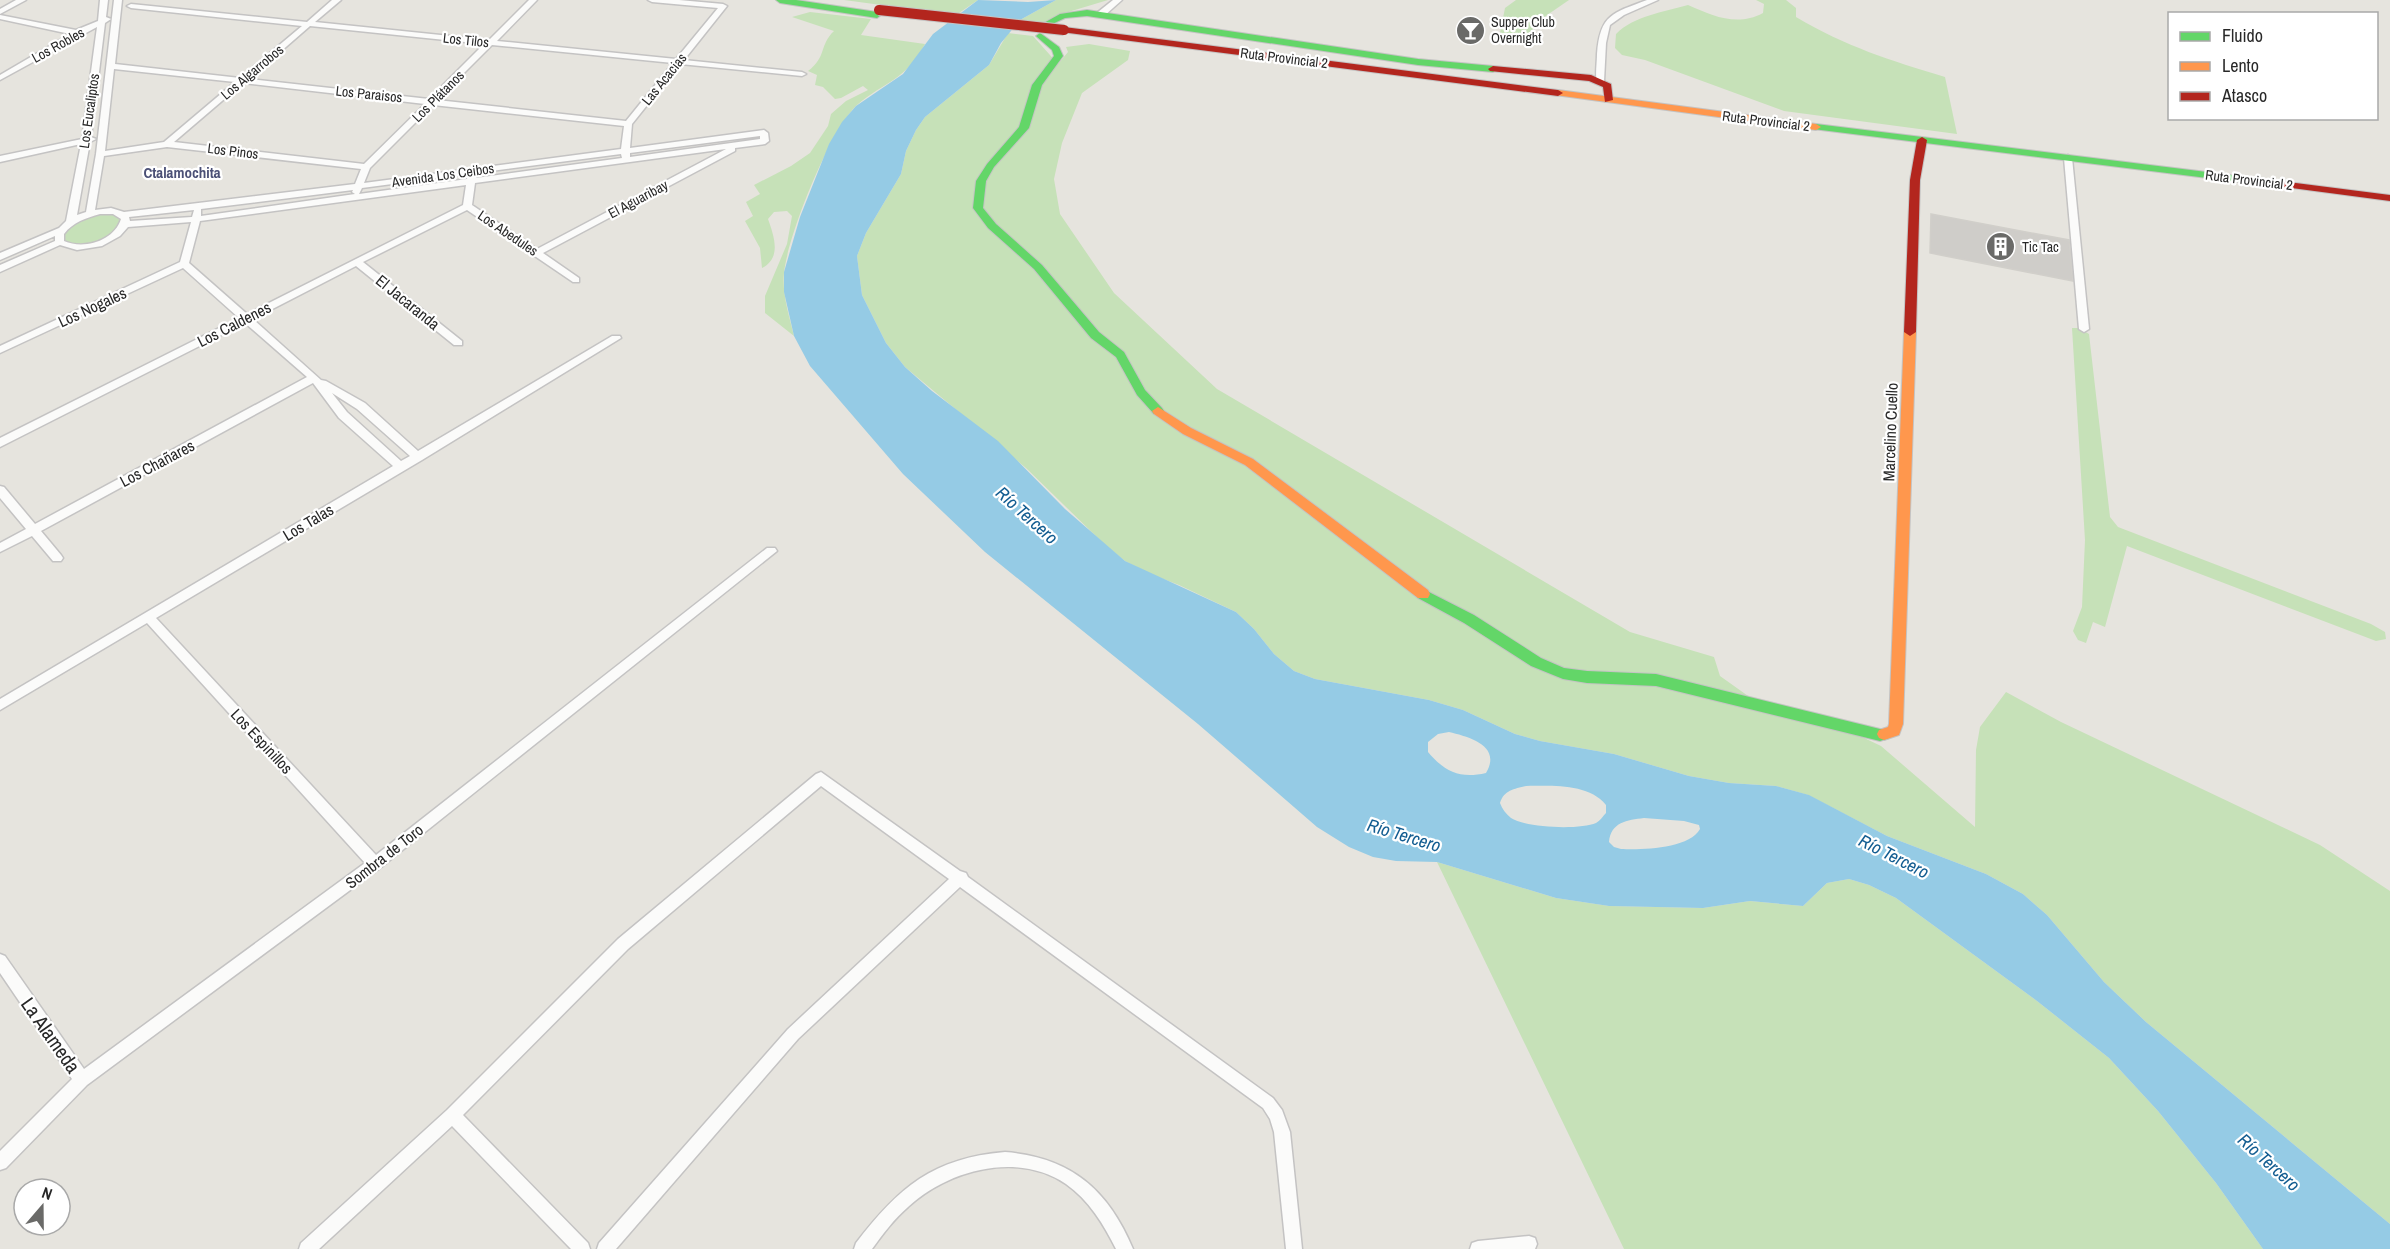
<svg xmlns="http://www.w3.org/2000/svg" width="2390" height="1249" font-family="'Archivo Narrow',sans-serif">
<rect width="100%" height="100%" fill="#e6e4de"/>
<g fill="#c6e1b8">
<path d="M844,0H978L956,15Z"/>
<path d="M1056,0H1108L1055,16L1042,24L1020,20Z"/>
<path d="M1516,0H1569L1537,22L1526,42L1499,38L1505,8Z"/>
<path d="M1756,0H1786L1796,8V17C1847,47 1889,60 1945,77L1957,134L1784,111L1645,60L1622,55L1615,48L1616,34C1634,16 1663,12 1688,5C1713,16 1737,27 1763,13L1764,4Z"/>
<path d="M810,12L871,19L861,35L925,44C905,81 885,81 857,105C830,130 788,235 784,273C782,294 789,315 794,336L765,313V296L787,244L792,216L787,211L774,212L768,219C774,236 782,258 762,268L760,248L745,221L753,216L746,202L760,194L754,185L791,166L810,153L828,126L831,114L846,101L868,90L863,86L841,98L835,99L823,87L815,85L817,75L808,71C827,57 819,45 834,31L792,17Z"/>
<path d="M1008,33L1033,36L1058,64L1068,52L1066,47L1089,44L1130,51L1128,60L1082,93L1062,143L1054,179L1060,214L1114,293L1217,389L1630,632L1714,657L1720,676L1772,713L1860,736L1881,746L1975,827L1976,750L1980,727L2006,692L2061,722L2320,845L2390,891V1224L2146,1022L2104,982L2047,915L2023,894L1986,874L1887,836L1808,795L1776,786L1729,783L1689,776L1614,754L1540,741L1515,734L1463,710L1429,700L1315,679L1294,671L1274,654L1254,629L1236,612L1179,585L1150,574L1125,561L1104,544L1026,468L905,367L886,343L862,295L857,256L866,233L901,174L906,151L916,130L925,117L989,65Z"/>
<path d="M100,211L123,215L116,235L89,246L64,245L61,230Z"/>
<path d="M2072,328H2079L2089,334L2110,517L2118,527L2371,624L2385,632L2386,639L2376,641L2127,546L2105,627L2093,622L2086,643L2078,640L2073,631L2082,607L2085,540Z"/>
<path d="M1437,862L1556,898L1609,906L1703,908L1750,901L1803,906L1827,883L1849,879L1869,885L1896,898L2037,1001L2109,1058L2158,1111L2216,1183L2263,1249H1624Z"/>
</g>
<path fill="#95cbe5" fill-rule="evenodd" d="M978,0L1028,2L1056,0L1020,20L1001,43L989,65L925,117L916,130L906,151L901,174L866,233L857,256L862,295L886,343L905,367L932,391L998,441L1065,509L1125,561L1236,612L1254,629L1274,654L1294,671L1315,679L1429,700L1463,710L1515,734L1540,741L1614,754L1689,776L1729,783L1776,786L1809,795L1887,836L1986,874L2023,894L2047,915L2104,982L2146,1022L2390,1224V1249H2263L2216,1183L2158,1111L2109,1058L2037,1001L1896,898L1869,885L1849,879L1827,883L1803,906L1750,901L1703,908L1609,906L1556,898L1437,862L1396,861L1373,857L1349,847L1317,827L1198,724L985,552L903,474L810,366L794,336L784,292V272L800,217L829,144L842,122L856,106L903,74L933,34ZM1449,732C1470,737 1502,746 1486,773C1460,779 1445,772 1428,752V742L1438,734ZM1526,786C1551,786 1588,783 1606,805V813C1603,816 1600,821 1596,823C1580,830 1526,828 1511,818C1506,814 1502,809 1500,803C1504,790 1514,789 1526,786ZM1644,818L1684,821L1699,825L1700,829C1689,849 1641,850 1621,849L1614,847L1609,842C1611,822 1627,820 1644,818Z"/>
<path fill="#cfcdc9" stroke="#d1cfca" stroke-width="1.5" d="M1931,214L2069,240L2073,281L1930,253Z"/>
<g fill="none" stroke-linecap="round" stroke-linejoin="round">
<defs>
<g id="street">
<path d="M16,0H26L0,14V9Z"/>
<path d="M100,0H108L106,17L111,19L105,23L91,137L96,139L90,142L77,215L86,212L96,154L114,0H122L115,64L240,78L302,26L131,8L127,6L131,4L307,22L332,0H341L315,22L489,40L529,0H537L497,41L676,59L718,8L652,2L648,0H679L723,4L727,6L684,60L802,72L806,74L802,76L680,64L632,124L630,148L764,130L768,133L769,141L765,144L735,148V151L543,253L579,278V282H573L467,210L363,262L462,341V345H454L356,266L253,319L321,380L326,381L365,403L418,451L612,336H620L621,338L422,460L156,618L376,855L767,548H775L777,551L380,868L87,1085L6,1168L0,1170V1151L72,1079L0,973V954L5,956L84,1069L365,863L147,623L0,710V699L393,466L339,418L313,383L41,531L61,555L63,558L61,561H53L32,536L0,552V543L26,529L0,498V486L4,487L35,524L307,377L245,323L0,447V438L239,318L183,268L0,353V346L180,262L191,222L128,227L120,236L102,246L77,250L60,245L0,272V265L55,241V236L0,260V253L59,228L66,221L81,144L0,162V156L82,139L97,27L0,80V75L70,34L0,19V15L76,30L98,21ZM310,26L484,44L429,99L249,79ZM492,45L673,63L626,121L437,100ZM114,69L235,82L164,142L105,151ZM243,83L425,104L364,164L174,142ZM433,105L624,126L621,149L364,183L370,168ZM760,136V139L630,157V153ZM167,147L361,169L355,184L124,212L111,208L95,210L104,156ZM726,149L537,249L472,205L475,183ZM621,154L622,158L476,178V173ZM468,174L467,179L359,194L362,188ZM466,185L463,205L247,314L189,263L200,221ZM353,190L352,192L355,194L201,216V209ZM194,210L192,217L130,221L129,217ZM100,214H113L121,219C114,241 84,250 64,241V234C73,222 86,218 100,214ZM332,393L357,409L410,456L401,461L347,412Z"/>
<path d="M1113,0H1122L1104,16H1098V12Z"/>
<path d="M1647,0H1658L1624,15L1610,25L1606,43L1604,81L1597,83C1595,74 1597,63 1597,54C1600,14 1613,13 1647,0Z"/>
<path d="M2068,155L2072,158L2089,329L2084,332L2079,329L2064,158Z"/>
<path d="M821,772L960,871L966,873L968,877L1273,1098L1282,1110L1290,1132L1302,1249H1286L1274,1132L1270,1119L1263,1108L960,887L798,1039L616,1249H597L599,1243L788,1029L949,879L821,786L628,949L463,1115L588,1243L590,1249H571L452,1126L319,1249H299L301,1243L447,1110L618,939L816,774Z"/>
<path d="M1005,1152C1070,1157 1108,1189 1133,1249H1116C1104,1225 1089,1200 1066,1184C1017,1151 948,1170 908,1207C894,1219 883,1234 872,1249H854L856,1243C899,1187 933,1158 1005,1152Z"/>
<path d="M1529,1236L1535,1238L1537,1244L1535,1249H1470L1472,1243L1478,1241Z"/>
</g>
<g id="fast">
<path d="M776,0H796L877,12L881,15L877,18L780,3Z"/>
<path d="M1087,10L1418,59L1493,66L1498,69L1493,72L1418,65L1087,16L1065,18L1046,27L1042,24L1060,14Z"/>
<path d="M1040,33L1059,47L1063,56L1042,85L1029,128L994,167L986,181L983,208L996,224L1042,265L1099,332L1124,352L1145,390L1162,408L1164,411L1162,414H1154L1137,395L1116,357L1091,338L1034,269L988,228L973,208L976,181L987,164L1019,127L1032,85L1054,56L1052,50L1036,36Z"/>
<path d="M1816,124L2280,181L2285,184L2280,187L1813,129L1811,127Z"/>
<path d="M1423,589L1474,615L1541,658L1564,668L1587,671L1656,674L1880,729L1889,730L1891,734L1889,738L1880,741L1656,686L1587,683L1563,679L1531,666L1464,623L1418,598L1416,594Z"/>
</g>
<g id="slow">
<path d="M1558,90L1816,124L1821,127L1816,130L1555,95L1553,93Z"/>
<path d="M1910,328L1916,332L1903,724L1899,735L1884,740L1879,738L1877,734L1879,730L1888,727L1889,724L1904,332Z"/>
<path d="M1158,407L1191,428L1253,459L1428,590L1430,594L1428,598H1418L1245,465L1183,434L1154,414L1152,411Z"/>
</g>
<g id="jam">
<path d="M1064,27L1558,90L1563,93L1558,96L1061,32L1060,30Z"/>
<path d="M1493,66L1591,75L1611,84L1613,100L1605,102L1603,87L1589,81L1490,71L1488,69Z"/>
<path d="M1922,137L1927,140L1920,180L1916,332L1910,336L1904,332L1910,180L1917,140Z"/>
<path d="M2280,181L2390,195V201L2276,186V182Z"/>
</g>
</defs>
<use href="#street" stroke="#c4c3c3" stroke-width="3"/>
<use href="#fast" stroke="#c4c3c3" stroke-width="2"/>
<use href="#slow" stroke="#c4c3c3" stroke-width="2"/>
<use href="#jam" stroke="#c4c3c3" stroke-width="2"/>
<use href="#street" fill="#fbfbfa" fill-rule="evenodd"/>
<use href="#fast" fill="#63d668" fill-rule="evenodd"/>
<use href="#slow" fill="#ff974d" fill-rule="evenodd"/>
<use href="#jam" fill="#b3261e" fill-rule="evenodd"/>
<defs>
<path id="jam-bridge" d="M879,10L1064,30"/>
</defs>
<use href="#jam-bridge" stroke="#c4c3c3" stroke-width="12" stroke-linecap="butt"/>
<use href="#jam-bridge" stroke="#b3261e" stroke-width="10"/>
</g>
<defs>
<symbol id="bar-disc" viewBox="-11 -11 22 22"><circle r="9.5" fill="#6a6a68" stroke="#fff"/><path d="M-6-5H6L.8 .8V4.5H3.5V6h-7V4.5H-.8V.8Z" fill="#fff"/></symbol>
<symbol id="building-disc" viewBox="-11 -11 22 22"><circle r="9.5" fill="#6a6a68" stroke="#fff"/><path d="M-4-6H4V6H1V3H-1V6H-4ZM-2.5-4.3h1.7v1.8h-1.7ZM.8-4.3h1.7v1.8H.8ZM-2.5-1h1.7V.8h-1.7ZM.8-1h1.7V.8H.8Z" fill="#fff"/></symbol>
</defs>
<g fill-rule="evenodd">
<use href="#bar-disc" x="1454" y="14" width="33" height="33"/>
<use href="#building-disc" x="1984" y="230" width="33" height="33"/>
</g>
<g text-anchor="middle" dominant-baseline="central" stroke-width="4.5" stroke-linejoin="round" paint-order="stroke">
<g font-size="14" fill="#282828" stroke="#fff" text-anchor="start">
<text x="1491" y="22">Supper Club<tspan x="1491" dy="16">Overnight</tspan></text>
<text x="2022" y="247">Tic Tac</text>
</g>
<g font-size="14" fill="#282828" stroke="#fff">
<text transform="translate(466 40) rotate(6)">Los Tilos</text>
<text transform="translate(58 45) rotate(-29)">Los Robles</text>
<text transform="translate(1284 58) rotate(7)">Ruta Provincial 2</text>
<text transform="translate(252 72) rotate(-40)">Los Algarrobos</text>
<text transform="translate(664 79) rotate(-51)">Las Acacias</text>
<text transform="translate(369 94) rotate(6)">Los Paraisos</text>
<text transform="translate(438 96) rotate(-45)">Los Plátanos</text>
<text transform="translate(89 111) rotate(-82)">Los Eucaliptos</text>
<text transform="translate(1766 121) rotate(7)">Ruta Provincial 2</text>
<text transform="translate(233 151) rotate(7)">Los Pinos</text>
<text transform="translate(443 175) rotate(-8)">Avenida Los Ceibos</text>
<text transform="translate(2249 180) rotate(7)">Ruta Provincial 2</text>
<text transform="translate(638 199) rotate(-28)">El Aguaribay</text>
<text transform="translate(508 233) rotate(34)">Los Abedules</text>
</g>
<g font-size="15" font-weight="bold" fill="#4b5076" stroke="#fff">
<text x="182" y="172">Ctalamochita</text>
</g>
<g font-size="16" fill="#282828" stroke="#fff">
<text transform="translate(408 302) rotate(39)">El Jacaranda</text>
<text transform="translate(92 307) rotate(-25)">Los Nogales</text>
<text transform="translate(234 324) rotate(-27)">Los Caldenes</text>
<text transform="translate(1890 432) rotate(-88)">Marcelino Cuello</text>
<text transform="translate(157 463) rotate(-28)">Los Chañares</text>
<text transform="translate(308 522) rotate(-31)">Los Talas</text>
<text transform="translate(262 741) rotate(47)">Los Espinillos</text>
<text transform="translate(384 856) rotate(-38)">Sombra de Toro</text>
</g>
<g font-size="18" font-style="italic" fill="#135d91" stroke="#fff">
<text transform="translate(1027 515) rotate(42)">Río Tercero</text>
<text transform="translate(1404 835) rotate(17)">Río Tercero</text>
<text transform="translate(1894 856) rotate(27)">Río Tercero</text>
<text transform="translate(2269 1162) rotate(42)">Río Tercero</text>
</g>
<g font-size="20" fill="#282828" stroke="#fff">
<text transform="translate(51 1035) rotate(55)">La Alameda</text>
</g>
</g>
<rect x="2168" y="12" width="210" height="108" fill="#ffffff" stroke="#a9a9a9" stroke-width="1.5"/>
<rect x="2180" y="32" width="30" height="9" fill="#63d668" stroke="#a9a9a9" stroke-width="1.5"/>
<text x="2222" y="42" font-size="18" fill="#282828">Fluido</text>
<rect x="2180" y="62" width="30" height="9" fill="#ff974d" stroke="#a9a9a9" stroke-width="1.5"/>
<text x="2222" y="72" font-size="18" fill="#282828">Lento</text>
<rect x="2180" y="92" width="30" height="9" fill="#b3261e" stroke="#a9a9a9" stroke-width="1.5"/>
<text x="2222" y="102" font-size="18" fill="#282828">Atasco</text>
<g transform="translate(42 1207) rotate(20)"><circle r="28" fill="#ffffff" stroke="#a9a9a9" stroke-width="1.5"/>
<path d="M0-4.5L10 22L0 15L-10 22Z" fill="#6a6a68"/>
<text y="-9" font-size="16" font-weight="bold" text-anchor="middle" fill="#282828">N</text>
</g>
</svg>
